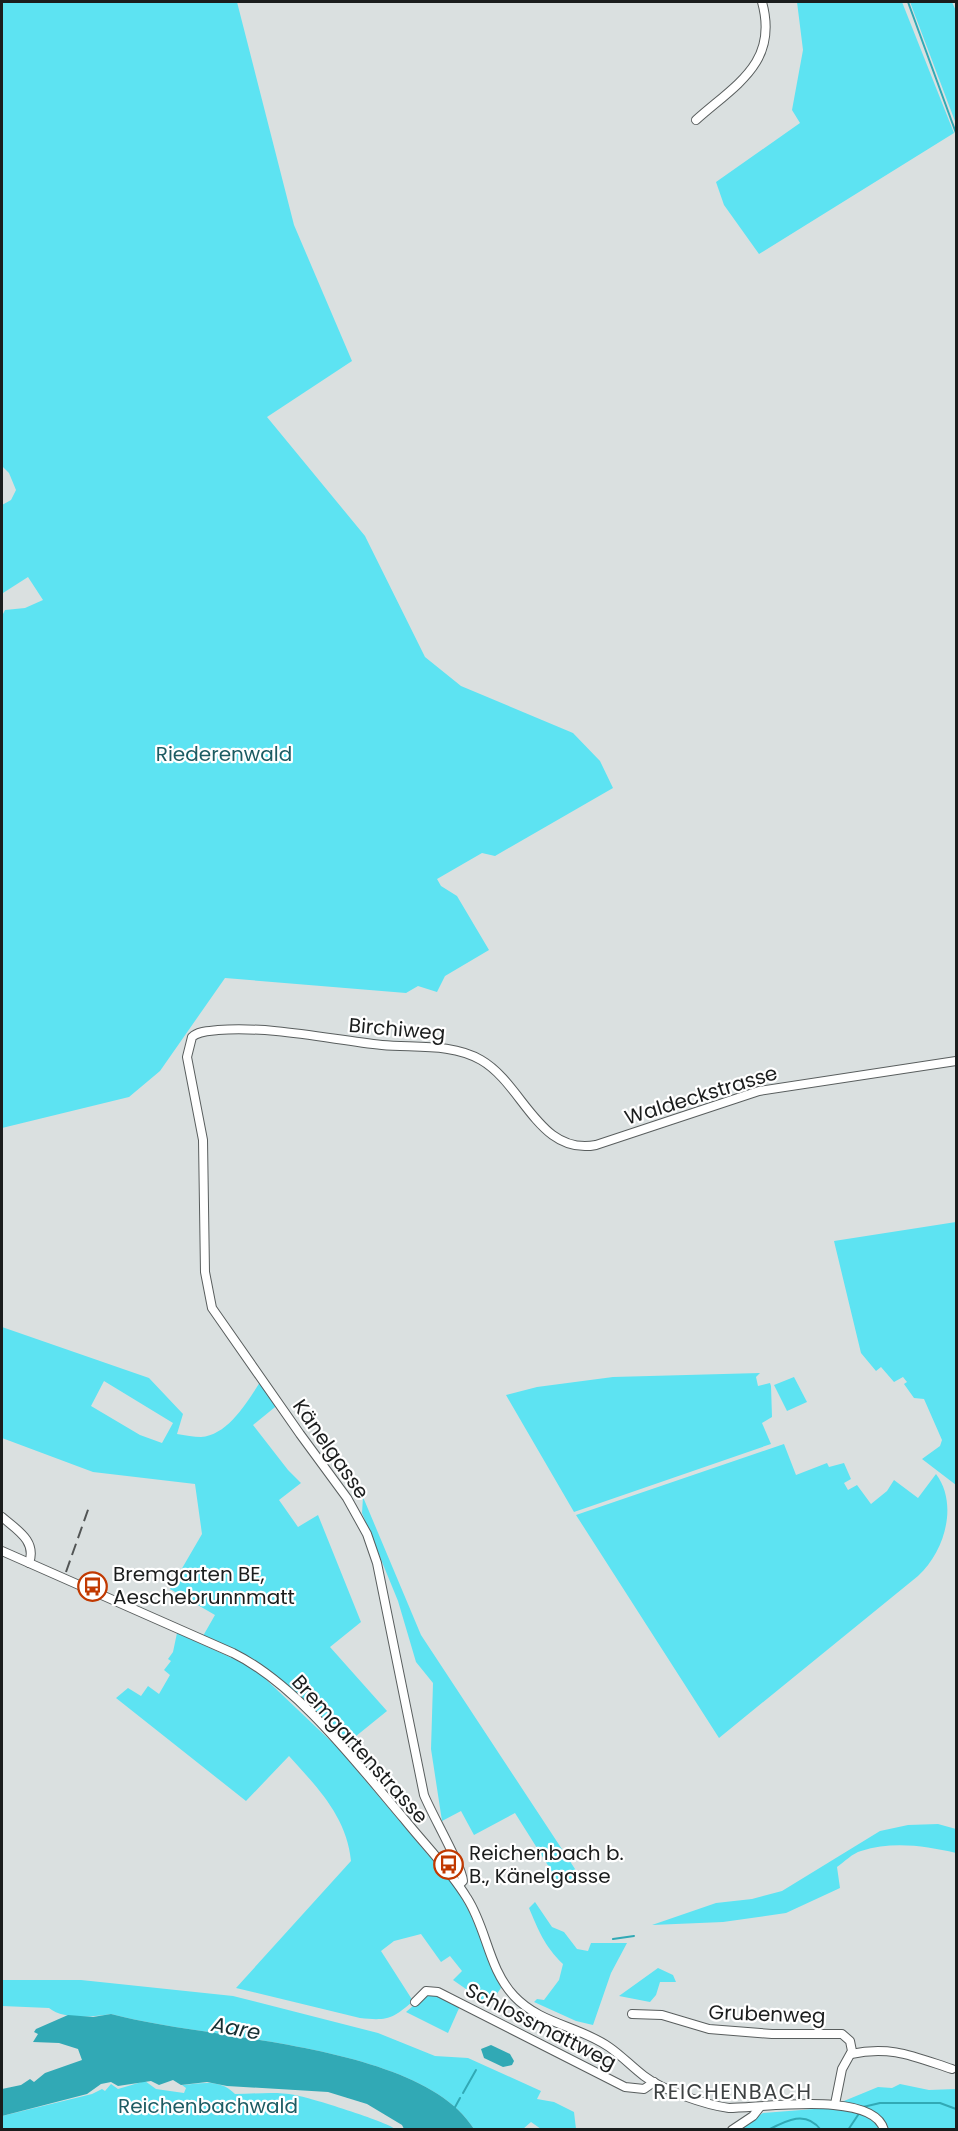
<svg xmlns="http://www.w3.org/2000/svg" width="958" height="2131" font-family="Poppins,sans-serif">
<rect width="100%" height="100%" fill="#dae0e0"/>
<g fill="#5de3f2" fill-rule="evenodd">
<path d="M2,2H237L294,225L352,361L267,417L365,536L425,657L461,686L573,733L600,761L613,788L495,856L482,853L437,879L441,886L457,896L489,950L445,976L437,992L418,986L406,993L225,978L160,1071L129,1097L2,1128V616L5,610L25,608L43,600L28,577L3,593L2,600V505L11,500L16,490L9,473L2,466Z"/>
<path d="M797,2H902L954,133L759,254L724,205L716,182L800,123L792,110L803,50Z"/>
<path d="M910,2H952L956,11V124Z"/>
<path d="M956,1222V1485L922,1459L940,1446L942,1440L924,1399L914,1398L904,1384L907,1382L903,1377L894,1382L881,1367L876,1371L861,1353L834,1241Z"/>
<path d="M2,1327L149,1378L183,1414L177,1434C185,1435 194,1437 201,1437C229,1435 249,1399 262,1379L280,1403L253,1425L288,1470L301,1483L279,1500L298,1527L318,1515L361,1622L330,1647L387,1711L345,1745L258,1663L203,1636L215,1615L170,1589L202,1534L195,1484L93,1472L2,1438ZM104,1381L173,1423L162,1443L140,1435L91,1406Z"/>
<path d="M760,1373L756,1377L758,1386L770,1383L771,1386L772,1417L762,1423L771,1444L574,1512L506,1395L537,1387L613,1377Z"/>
<path d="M794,1377L807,1402L787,1411L774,1385Z"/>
<path d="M784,1444L796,1475L827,1463L829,1467L844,1463L851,1479L844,1483L848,1490L857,1485L871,1504L887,1491L894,1480L918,1498L936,1474C958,1503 946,1550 918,1576L719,1738L576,1515Z"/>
<path d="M363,1497L421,1635L577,1872L570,1880L559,1883L515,1813L474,1835L461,1811L442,1821L431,1749L433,1683L416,1662L398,1601L362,1513Z"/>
<path d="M177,1633L254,1668L338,1748L456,1888L470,1913L501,1988L489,2005L453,1980L462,1971L450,1956L441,1962L421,1934L394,1941L381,1951L413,2001C393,2019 387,2021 360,2018L236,1988L351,1861C347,1817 317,1787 289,1756L246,1801L116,1698L128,1688L141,1696L148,1686L159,1694L170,1675L164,1670L171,1661L168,1659L173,1652Z"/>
<path d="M938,1824L956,1829V1853C925,1846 893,1841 861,1851C853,1853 844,1862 837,1867L840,1888L786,1913L723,1922L652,1925L716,1903L752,1899L782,1891L880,1831L908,1825Z"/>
<path d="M535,1902L552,1927L564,1932L577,1949L588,1951L591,1943H627L611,1973L593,2025L576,2021L534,2002L537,1999L544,2000L559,1980L563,1964C544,1946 538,1929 529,1908Z"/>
<path d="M658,1968L673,1975L676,1982H660L656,1995L650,2002L619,1996Z"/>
<path d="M2,1980H81L233,1996L378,2033L435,2056L468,2058L541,2091L537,2099L554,2102L574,2112L576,2129H541L531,2122L523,2129H474C419,2042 205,2040 111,2014C93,2017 64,2020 49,2008L2,2006Z"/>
<path d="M429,1992L460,2006L448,2033L406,2012Z"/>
<path d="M145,2081L156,2089L184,2093L186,2088L182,2085C201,2084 219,2078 235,2094C255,2094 275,2091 295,2095C308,2097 388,2122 395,2129L2,2130V2116L92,2094L102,2089L105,2091L111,2084L118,2089Z"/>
<path d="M900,2084L929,2090L956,2089V2129L737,2130L763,2113L827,2108L878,2087L892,2088Z"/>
</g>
<g fill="#31a9b5">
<path d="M111,2014C205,2040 419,2042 474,2129H404L402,2125L367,2104L328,2092L227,2086L207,2082L181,2085L173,2080L159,2085L151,2081L118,2086L111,2082L101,2084L87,2094L2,2116V2089L21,2085L30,2079L34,2082L45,2073L82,2060L78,2049L59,2043L33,2042L38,2034L34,2032L36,2029L68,2015L93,2017Z"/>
<path d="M491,2045L510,2054L514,2061L512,2065L503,2067L484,2058L481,2049Z"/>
</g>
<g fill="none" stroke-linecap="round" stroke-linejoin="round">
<g stroke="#31a9b5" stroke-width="2">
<path d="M908,2L956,133"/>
<path d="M613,1939L634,1936"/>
<path d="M463,2093L476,2070"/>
<path d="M863,2107L880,2103H940L956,2109"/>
<path d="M454,2109L460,2098"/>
<path d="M768,2130C787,2120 806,2110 821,2130"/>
<path d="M848,2130L860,2112"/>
</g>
<defs>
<g id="minor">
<path d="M696,120C735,85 779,63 762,2"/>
<path d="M2,1517C17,1530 37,1541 29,1563"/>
<path d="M2,1551L233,1653C298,1685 358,1765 405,1820C426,1846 450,1870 467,1898C487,1929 488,1968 514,1996C540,2024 579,2026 609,2047C622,2056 632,2067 644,2076C662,2090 706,2105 729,2108C761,2108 874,2090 884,2130"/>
<path d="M459,1885L463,1881C462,1866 432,1815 424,1795L377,1563L367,1534L347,1498L300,1434L212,1308L205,1272L203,1140L187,1057L192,1037C198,1031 209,1031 218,1030C272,1026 328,1039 382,1045C414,1048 452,1043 481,1060C523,1084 539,1156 596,1145L759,1091L956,1061"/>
<path d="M415,2002L426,1991L438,1992L625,2087L644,2089L654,2082"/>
<path d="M632,2014L662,2015L709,2029L772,2034H842L850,2041L852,2051L842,2069L835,2104"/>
<path d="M851,2054C891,2045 915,2057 952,2069"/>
<path d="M732,2130L753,2116L760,2107"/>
</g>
</defs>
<use href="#minor" stroke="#595e5e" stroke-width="10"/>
<use href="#minor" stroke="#fff" stroke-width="8"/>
<path stroke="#525555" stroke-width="2" stroke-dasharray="12 6" stroke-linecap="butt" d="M66,1572L89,1507"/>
</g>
<defs>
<symbol id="bus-ring" viewBox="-11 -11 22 22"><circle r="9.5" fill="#fff" stroke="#c13901" stroke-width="1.5"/><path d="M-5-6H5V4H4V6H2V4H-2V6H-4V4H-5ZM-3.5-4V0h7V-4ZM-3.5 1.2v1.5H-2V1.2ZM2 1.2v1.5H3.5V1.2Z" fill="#c13901"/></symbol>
</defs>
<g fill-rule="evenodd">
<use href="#bus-ring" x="76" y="1570" width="33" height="33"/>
<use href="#bus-ring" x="432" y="1848" width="33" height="33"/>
</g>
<g text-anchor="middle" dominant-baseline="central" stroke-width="4.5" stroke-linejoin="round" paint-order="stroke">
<g font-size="20" fill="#1d5c63" stroke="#fff">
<text x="224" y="754">Riederenwald</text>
<text x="208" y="2106">Reichenbachwald</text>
</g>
<g font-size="20" fill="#1b1d1d" stroke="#fff">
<text transform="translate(397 1029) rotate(5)">Birchiweg</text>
<text transform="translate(701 1095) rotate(-17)">Waldeckstrasse</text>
<text transform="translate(331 1449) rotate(55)">Känelgasse</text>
<text transform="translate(360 1749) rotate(48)">Bremgartenstrasse</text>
<text transform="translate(767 2014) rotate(2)">Grubenweg</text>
<text transform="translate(541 2026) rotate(27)">Schlossmattweg</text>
</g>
<g font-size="20" fill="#1b1d1d" stroke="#fff" text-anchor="start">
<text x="113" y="1574">Bremgarten BE,<tspan x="113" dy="23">Aeschebrunnmatt</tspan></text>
<text x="469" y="1853">Reichenbach b.<tspan x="469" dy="23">B., Känelgasse</tspan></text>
</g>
<g font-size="21" font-style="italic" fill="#162f32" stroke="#fff">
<text transform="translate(236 2028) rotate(11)">Aare</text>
</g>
<g font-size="21" letter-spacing="1.5" fill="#3d4142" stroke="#fff">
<text x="733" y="2091">REICHENBACH</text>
</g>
</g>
<rect width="958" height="2131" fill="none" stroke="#1b1d1d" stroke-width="6"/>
</svg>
